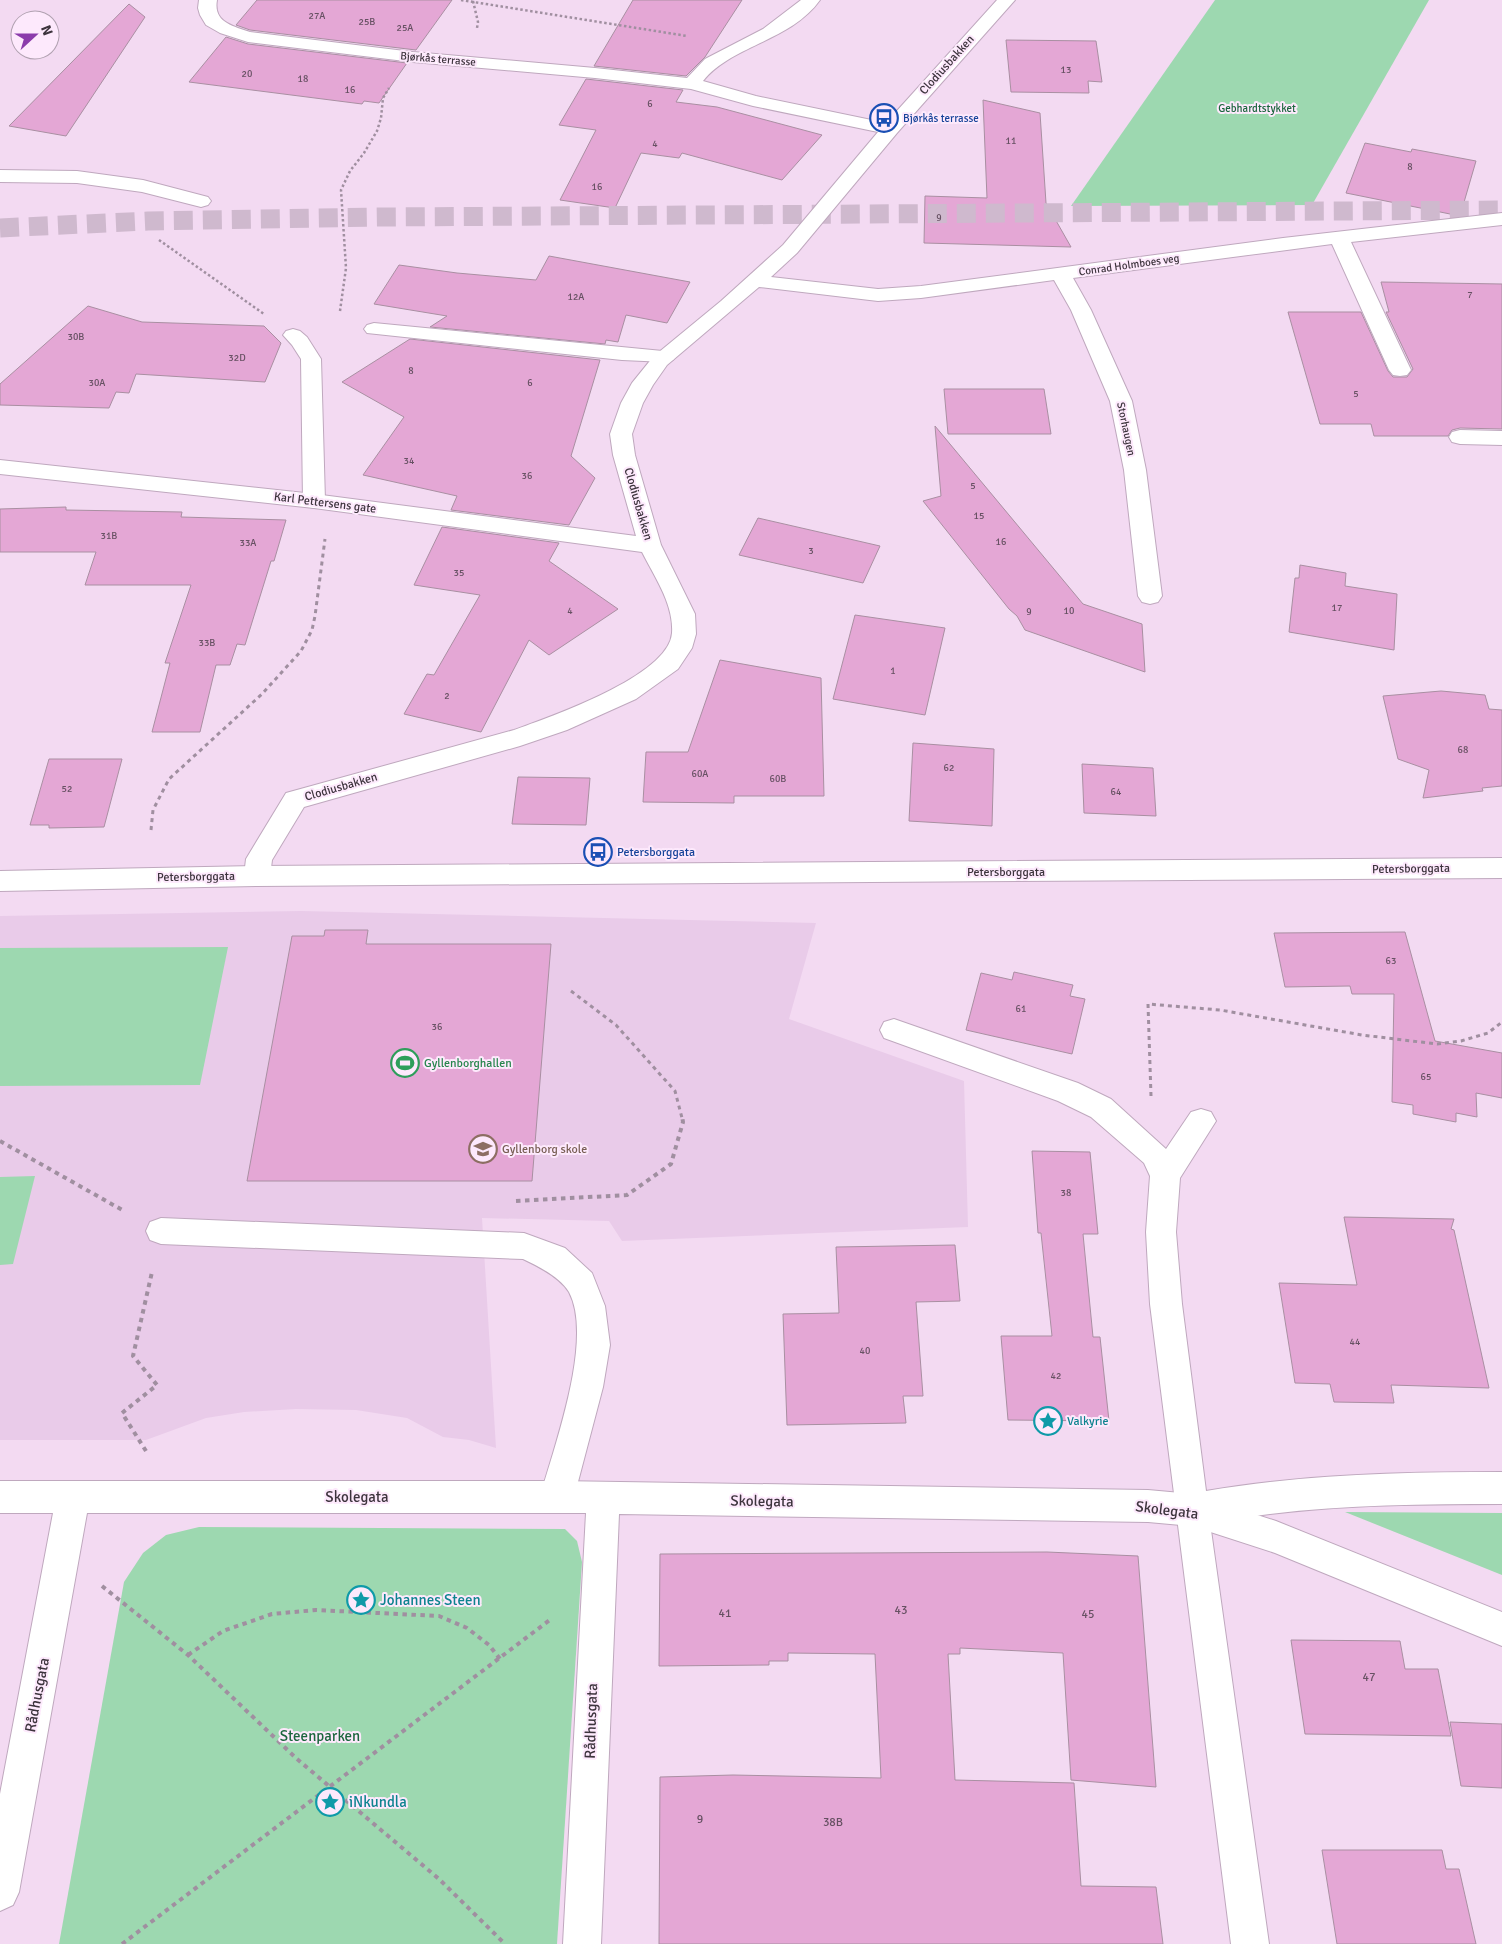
<svg xmlns="http://www.w3.org/2000/svg" width="1502" height="1944" font-family="Signika,sans-serif">
<rect width="100%" height="100%" fill="#f3daf2"/>
<path fill="#e9cbe9" d="M301,911L816,923L789,1019L964,1081L968,1227L622,1241L609,1221L482,1218L496,1448L469,1440L443,1437L407,1418L356,1410L296,1409L244,1412L206,1418L146,1440H0V916Z"/>
<g fill="#9dd8b0">
<path d="M1215,0H1429L1312,205L1071,206Z"/>
<path d="M228,947L200,1085L0,1086V948Z"/>
<path d="M35,1176L13,1264L0,1265V1177Z"/>
<path d="M1345,1512L1502,1513V1575Z"/>
<path d="M199,1527L565,1529L577,1541L582,1562L557,1944H59L124,1582L143,1553L166,1535Z"/>
</g>
<g fill="#e4a7d5" stroke="#a98fa2">
<path d="M257,0H452L416,50L250,30L236,25Z"/>
<path d="M633,0H742L705,57L686,76L594,66Z"/>
<path d="M129,4L145,17L66,136L9,126Z"/>
<path d="M226,37L248,44L407,63L379,103L364,101L362,104L189,82Z"/>
<path d="M1006,40L1096,41L1102,82L1088,81L1089,93L1011,92Z"/>
<path d="M586,79L683,90L676,102L717,107L822,135L782,180L682,153L679,158L641,153L615,208L560,200L596,130L559,125Z"/>
<path d="M983,100L1040,113L1046,203L1071,247L924,243L925,196L987,198Z"/>
<path d="M1365,143L1411,152L1412,149L1476,161L1460,216L1346,193Z"/>
<path d="M549,256L690,282L667,323L626,315L618,342L606,340L605,344L430,327L447,316L374,304L399,265L457,273L536,280Z"/>
<path d="M1381,282L1502,284V429L1460,428L1452,430L1448,436H1374L1371,424H1320L1288,312H1361L1388,371L1393,377H1407L1413,369L1386,312H1389Z"/>
<path d="M88,306L142,322L264,326L281,343L265,382L136,374L129,393L116,392L109,408L0,405V384Z"/>
<path d="M410,339L600,360L571,456L595,478L569,525L451,510L457,496L363,475L404,417L342,382Z"/>
<path d="M944,389H1044L1051,434H948Z"/>
<path d="M935,426L1083,604L1142,624L1145,672L1025,630L1017,616L1009,609L923,501L941,496Z"/>
<path d="M66,507V510L182,512L181,517L286,520L274,561H271L245,645L237,644L230,665H216L200,732H152L170,663H165L191,585H85L96,552H0V509Z"/>
<path d="M758,518L880,546L863,583L739,555Z"/>
<path d="M442,527L559,543L549,561L618,609L549,655L529,640L481,732L404,714L427,674L434,675L480,595L414,585Z"/>
<path d="M1300,565L1346,573L1345,586L1397,594L1394,650L1289,632L1295,578H1299Z"/>
<path d="M855,615L945,628L925,715L833,699Z"/>
<path d="M720,660L821,678L824,796H734V803L643,802L646,752H688Z"/>
<path d="M1441,691L1485,695L1489,709L1502,710V786L1482,788L1483,791L1423,798L1429,770L1398,759L1383,696Z"/>
<path d="M913,743L994,749L992,826L909,821Z"/>
<path d="M49,759H122L104,827L49,828V825H30Z"/>
<path d="M1082,764L1153,768L1156,816L1084,813Z"/>
<path d="M518,777L590,778L586,825L512,824Z"/>
<path d="M325,930H368L366,944H551L532,1181H247L292,936H324Z"/>
<path d="M1405,932L1435,1041L1502,1053V1098L1476,1093L1477,1117L1456,1113V1122L1413,1114V1105L1392,1102L1394,994H1352L1350,986L1285,987L1274,933Z"/>
<path d="M1014,972L1073,985L1070,996L1085,999L1072,1054L966,1030L981,973L1012,980Z"/>
<path d="M1032,1151L1090,1152L1098,1234H1083L1093,1337H1100L1109,1421L1008,1420L1001,1336H1052L1041,1233H1038Z"/>
<path d="M1344,1217L1454,1219L1451,1229L1454,1230L1489,1388L1391,1385L1394,1403L1334,1402L1330,1384L1295,1383L1279,1283L1357,1285Z"/>
<path d="M955,1245L960,1301L916,1302L923,1396H903L906,1423L787,1425L783,1314L839,1313L836,1247Z"/>
<path d="M1047,1552L1138,1556L1156,1787L1071,1780L1063,1653L960,1648V1654H948L955,1780L1074,1783L1081,1886L1156,1887L1163,1944H659L660,1777L733,1775L881,1778L875,1654L788,1653V1661H769V1665L659,1666L660,1554Z"/>
<path d="M1291,1640L1400,1641L1405,1669H1438L1451,1736L1305,1734Z"/>
<path d="M1450,1722L1502,1724V1788L1461,1786Z"/>
<path d="M1322,1850H1442L1446,1869H1459L1476,1944H1337Z"/>
</g>
<g fill="none" stroke-linecap="round" stroke-linejoin="round">
<path stroke="#cfb9ce" stroke-width="19" stroke-dasharray="19 10" stroke-linecap="butt" d="M0,228L148,221L384,217L1502,210"/>
<defs>
<g id="service">
<path d="M0,170L77,171L143,180L208,197L211,201L208,205L201,207L142,192L77,183L0,182Z"/>
<path d="M374,323L673,352L676,356L673,360L666,362L622,360L367,333L364,329L367,325Z"/>
<path d="M293,329L300,331L307,337L321,359L325,501L322,506L314,508L306,506L303,501L301,359L292,345L283,335L286,331Z"/>
<path d="M894,1019L1078,1083L1111,1099L1166,1149L1191,1112L1201,1109L1211,1112L1216,1121L1180,1178L1176,1232L1182,1304L1206,1491C1304,1474 1403,1472 1502,1472V1504C1405,1504 1307,1505 1210,1523L1269,1944H1231L1150,1304L1146,1232L1150,1176L1144,1163L1091,1117L1058,1101L884,1038L880,1030L884,1022Z"/>
<path d="M161,1218L524,1233L565,1248L592,1273L605,1306L610,1345L603,1387L574,1497L569,1508L557,1513L545,1508L540,1497C554,1447 594,1339 569,1292C560,1277 538,1266 523,1259L161,1244L150,1240L146,1231L150,1222Z"/>
</g>
<g id="minor">
<path d="M199,0H217C213,22 232,26 250,32L413,52L595,68L687,78L705,59L763,29L801,0H820C791,41 730,46 703,81L756,96L886,123L997,0H1015L897,133L797,253L771,277L878,289L921,286L1283,238L1502,213V225L1351,242L1411,370L1407,375L1400,376L1393,375L1389,370L1332,244L1073,278L1091,310L1132,401L1146,470L1162,596L1158,602L1150,604L1142,602L1138,596L1124,470L1110,401L1071,310L1054,280L921,298L878,301L759,287L667,365L653,385L643,403L632,434L635,455L661,545L695,614L696,634L692,648L678,669L636,699L567,730L520,746L304,807L272,860L270,876L266,883L257,886L248,883L244,876L246,859L286,793L514,730C550,717 669,676 672,633C674,604 654,576 642,552L314,508L0,474V460L314,494L636,536L613,455L610,434L621,403L632,383L653,357L721,301L783,245L878,132L753,106L691,89L595,78L413,62L248,42L220,33L206,25L200,15L198,8Z"/>
<path d="M1460,430L1502,431V445L1460,444L1452,442L1449,437L1452,432Z"/>
<path d="M0,1481H557L1148,1490L1192,1494L1276,1521L1502,1612V1646L1275,1553L1192,1526L1148,1522L619,1514L601,1944H563L586,1513H87L19,1892L13,1905L0,1911V1794L53,1513H0Z"/>
</g>
<path id="tertiary" d="M1502,858V878L257,886L0,891V871L257,866Z"/>
</defs>
<use href="#service" stroke="#bfa8be" stroke-width="2"/>
<use href="#minor" stroke="#bfa8be" stroke-width="2"/>
<use href="#tertiary" stroke="#bfa8be" stroke-width="2"/>
<g stroke="#a08fa0" stroke-width="2.5" stroke-dasharray="2.5 2.5" stroke-linecap="butt">
<path d="M461,0L687,36"/>
<path d="M473,1L478,22L477,28"/>
<path d="M159,240L264,314"/>
<path d="M340,311L346,268L341,190L350,171L364,153L377,131L381,118L383,98L389,88"/>
</g>
<g stroke="#a08fa0" stroke-width="3" stroke-dasharray="4 4" stroke-linecap="butt">
<path d="M151,830L153,810L169,779L262,694L301,651L312,630L315,616L325,539"/>
<path d="M571,991L616,1025L675,1091L682,1118"/>
<path d="M1151,1096L1148,1004L1220,1010L1362,1035L1437,1044L1461,1041L1488,1033L1502,1022"/>
</g>
<g stroke="#a08fa0" stroke-width="4" stroke-dasharray="4.5 4.5" stroke-linecap="butt">
<path d="M0,1141L124,1211"/>
<path d="M516,1201L627,1195L671,1164L683,1122L682,1116"/>
<path d="M146,1451L122,1413L157,1385L133,1356L152,1272"/>
<path d="M102,1586L188,1655L297,1759L439,1879L505,1944"/>
<path d="M188,1655L223,1631L272,1614L316,1610L439,1616L467,1628L489,1645L500,1659"/>
<path d="M122,1944L551,1619"/>
</g>
<use href="#service" fill="#fff" fill-rule="evenodd"/>
<use href="#minor" fill="#fff" fill-rule="evenodd"/>
<use href="#tertiary" fill="#fff" fill-rule="evenodd"/>
</g>
<defs>
<symbol id="bus-ring" viewBox="-11 -11 22 22"><circle r="9.5" fill="#fde9fc" stroke="#1a4fb4" stroke-width="1.5"/><path d="M-5-6H5V4H4V6H2V4H-2V6H-4V4H-5ZM-3.5-4V0h7V-4ZM-3.5 1.2v1.5H-2V1.2ZM2 1.2v1.5H3.5V1.2Z" fill="#1a4fb4"/></symbol>
<symbol id="stadium-ring" viewBox="-11 -11 22 22"><circle r="9.5" fill="#fde9fc" stroke="#2e9e5b" stroke-width="1.5"/><path d="M0-5a6.5 5 0 1 0 0 10a6.5 5 0 1 0 0-10ZM-3.5-1.8h7v3.6h-7Z" fill="#2e9e5b"/></symbol>
<symbol id="school-ring" viewBox="-11 -11 22 22"><circle r="9.5" fill="#fde9fc" stroke="#8d6e63" stroke-width="1.5"/><path d="M0-5L7-2L0 1L-7-2ZM-4 1L0 2.5L4 1V4Q0 6-4 4Z" fill="#8d6e63"/></symbol>
<symbol id="sight-ring" viewBox="-11 -11 22 22"><circle r="9.5" fill="#fde9fc" stroke="#0f9aa8" stroke-width="1.5"/><path d="M0-6L1.8-2.2L6-1.7L2.9 1.2L3.7 5.4L0 3.3L-3.7 5.4L-2.9 1.2L-6-1.7L-1.8-2.2Z" fill="#0f9aa8"/></symbol>
</defs>
<g fill-rule="evenodd">
<use href="#bus-ring" x="868" y="102" width="32" height="32"/>
<use href="#bus-ring" x="582" y="836" width="32" height="32"/>
<use href="#stadium-ring" x="389" y="1047" width="32" height="32"/>
<use href="#school-ring" x="467" y="1133" width="32" height="32"/>
<use href="#sight-ring" x="1032" y="1405" width="32" height="32"/>
<use href="#sight-ring" x="345" y="1584" width="32" height="32"/>
<use href="#sight-ring" x="314" y="1786" width="32" height="32"/>
</g>
<g text-anchor="middle" dominant-baseline="central" stroke-width="4" stroke-linejoin="round" paint-order="stroke">
<g font-size="10" fill="#675163">
<text x="317" y="16">27A</text>
<text x="367" y="22">25B</text>
<text x="405" y="28">25A</text>
<text x="1066" y="70">13</text>
<text x="247" y="74">20</text>
<text x="303" y="79">18</text>
<text x="350" y="90">16</text>
<text x="650" y="104">6</text>
<text x="1011" y="141">11</text>
<text x="655" y="144">4</text>
<text x="1410" y="167">8</text>
<text x="597" y="187">16</text>
<text x="939" y="218">9</text>
<text x="1470" y="295">7</text>
<text x="576" y="297">12A</text>
<text x="76" y="337">30B</text>
<text x="237" y="358">32D</text>
<text x="411" y="371">8</text>
<text x="97" y="383">30A</text>
<text x="530" y="383">6</text>
<text x="1356" y="394">5</text>
<text x="409" y="461">34</text>
<text x="527" y="476">36</text>
<text x="973" y="486">5</text>
<text x="979" y="516">15</text>
<text x="109" y="536">31B</text>
<text x="1001" y="542">16</text>
<text x="248" y="543">33A</text>
<text x="811" y="551">3</text>
<text x="459" y="573">35</text>
<text x="1337" y="608">17</text>
<text x="570" y="611">4</text>
<text x="1069" y="611">10</text>
<text x="1029" y="612">9</text>
<text x="207" y="643">33B</text>
<text x="893" y="671">1</text>
<text x="447" y="696">2</text>
<text x="1463" y="750">68</text>
<text x="949" y="768">62</text>
<text x="700" y="774">60A</text>
<text x="778" y="779">60B</text>
<text x="67" y="789">52</text>
<text x="1116" y="792">64</text>
<text x="1391" y="961">63</text>
<text x="1021" y="1009">61</text>
<text x="437" y="1027">36</text>
<text x="1426" y="1077">65</text>
<text x="1066" y="1193">38</text>
<text x="1355" y="1342">44</text>
<text x="865" y="1351">40</text>
<text x="1056" y="1376">42</text>
</g>
<g font-size="11" fill="#3d343d" stroke="#fde9fc">
<text transform="translate(438 59) rotate(5)">Bjørkås terrasse</text>
<text transform="translate(1129 265) rotate(-8)">Conrad Holmboes veg</text>
<text transform="translate(1126 429) rotate(78)">Storhaugen</text>
</g>
<g font-size="11" fill="#1b663d" stroke="#fde9fc">
<text x="1257" y="108">Gebhardtstykket</text>
</g>
<g font-size="11" fill="#164399" stroke="#fde9fc" text-anchor="start">
<text x="903" y="118">Bjørkås terrasse</text>
</g>
<g font-size="12" fill="#3d343d" stroke="#fde9fc">
<text transform="translate(947 65) rotate(-48)">Clodiusbakken</text>
<text transform="translate(325 503) rotate(7)">Karl Pettersens gate</text>
<text transform="translate(638 504) rotate(74)">Clodiusbakken</text>
<text transform="translate(341 787) rotate(-16)">Clodiusbakken</text>
<text transform="translate(1411 869) rotate(-1)">Petersborggata</text>
<text x="1006" y="872">Petersborggata</text>
<text transform="translate(196 877) rotate(-1)">Petersborggata</text>
</g>
<g font-size="12" fill="#164399" stroke="#fde9fc" text-anchor="start">
<text x="617" y="852">Petersborggata</text>
</g>
<g font-size="12" fill="#27864d" stroke="#fde9fc" text-anchor="start">
<text x="424" y="1063">Gyllenborghallen</text>
</g>
<g font-size="12" fill="#785e54" stroke="#fde9fc" text-anchor="start">
<text x="502" y="1149">Gyllenborg skole</text>
</g>
<g font-size="12" fill="#0d838f" stroke="#fde9fc" text-anchor="start">
<text x="1067" y="1421">Valkyrie</text>
</g>
<g font-size="12" fill="#675163">
<text x="901" y="1610">43</text>
<text x="725" y="1613">41</text>
<text x="1088" y="1614">45</text>
<text x="1369" y="1677">47</text>
<text x="700" y="1819">9</text>
<text x="833" y="1822">38B</text>
</g>
<g font-size="15" fill="#3d343d" stroke="#fde9fc">
<text x="357" y="1497">Skolegata</text>
<text transform="translate(762 1501) rotate(1)">Skolegata</text>
<text transform="translate(1167 1510) rotate(7)">Skolegata</text>
<text transform="translate(37 1695) rotate(-79)">Rådhusgata</text>
<text transform="translate(591 1721) rotate(-88)">Rådhusgata</text>
</g>
<g font-size="15" fill="#0d838f" stroke="#fde9fc" text-anchor="start">
<text x="380" y="1600">Johannes Steen</text>
<text x="349" y="1802">iNkundla</text>
</g>
<g font-size="15" fill="#1b663d" stroke="#fde9fc">
<text x="320" y="1736">Steenparken</text>
</g>
</g>
<g transform="translate(35 35) rotate(69)"><circle r="24" fill="#fde9fc" stroke="#b0a1b0"/>
<path d="M0-4L9 19L0 12L-9 19Z" fill="#8b3bab"/>
<text y="-8" font-size="14" font-weight="bold" text-anchor="middle" fill="#3d343d">N</text>
</g>
</svg>
